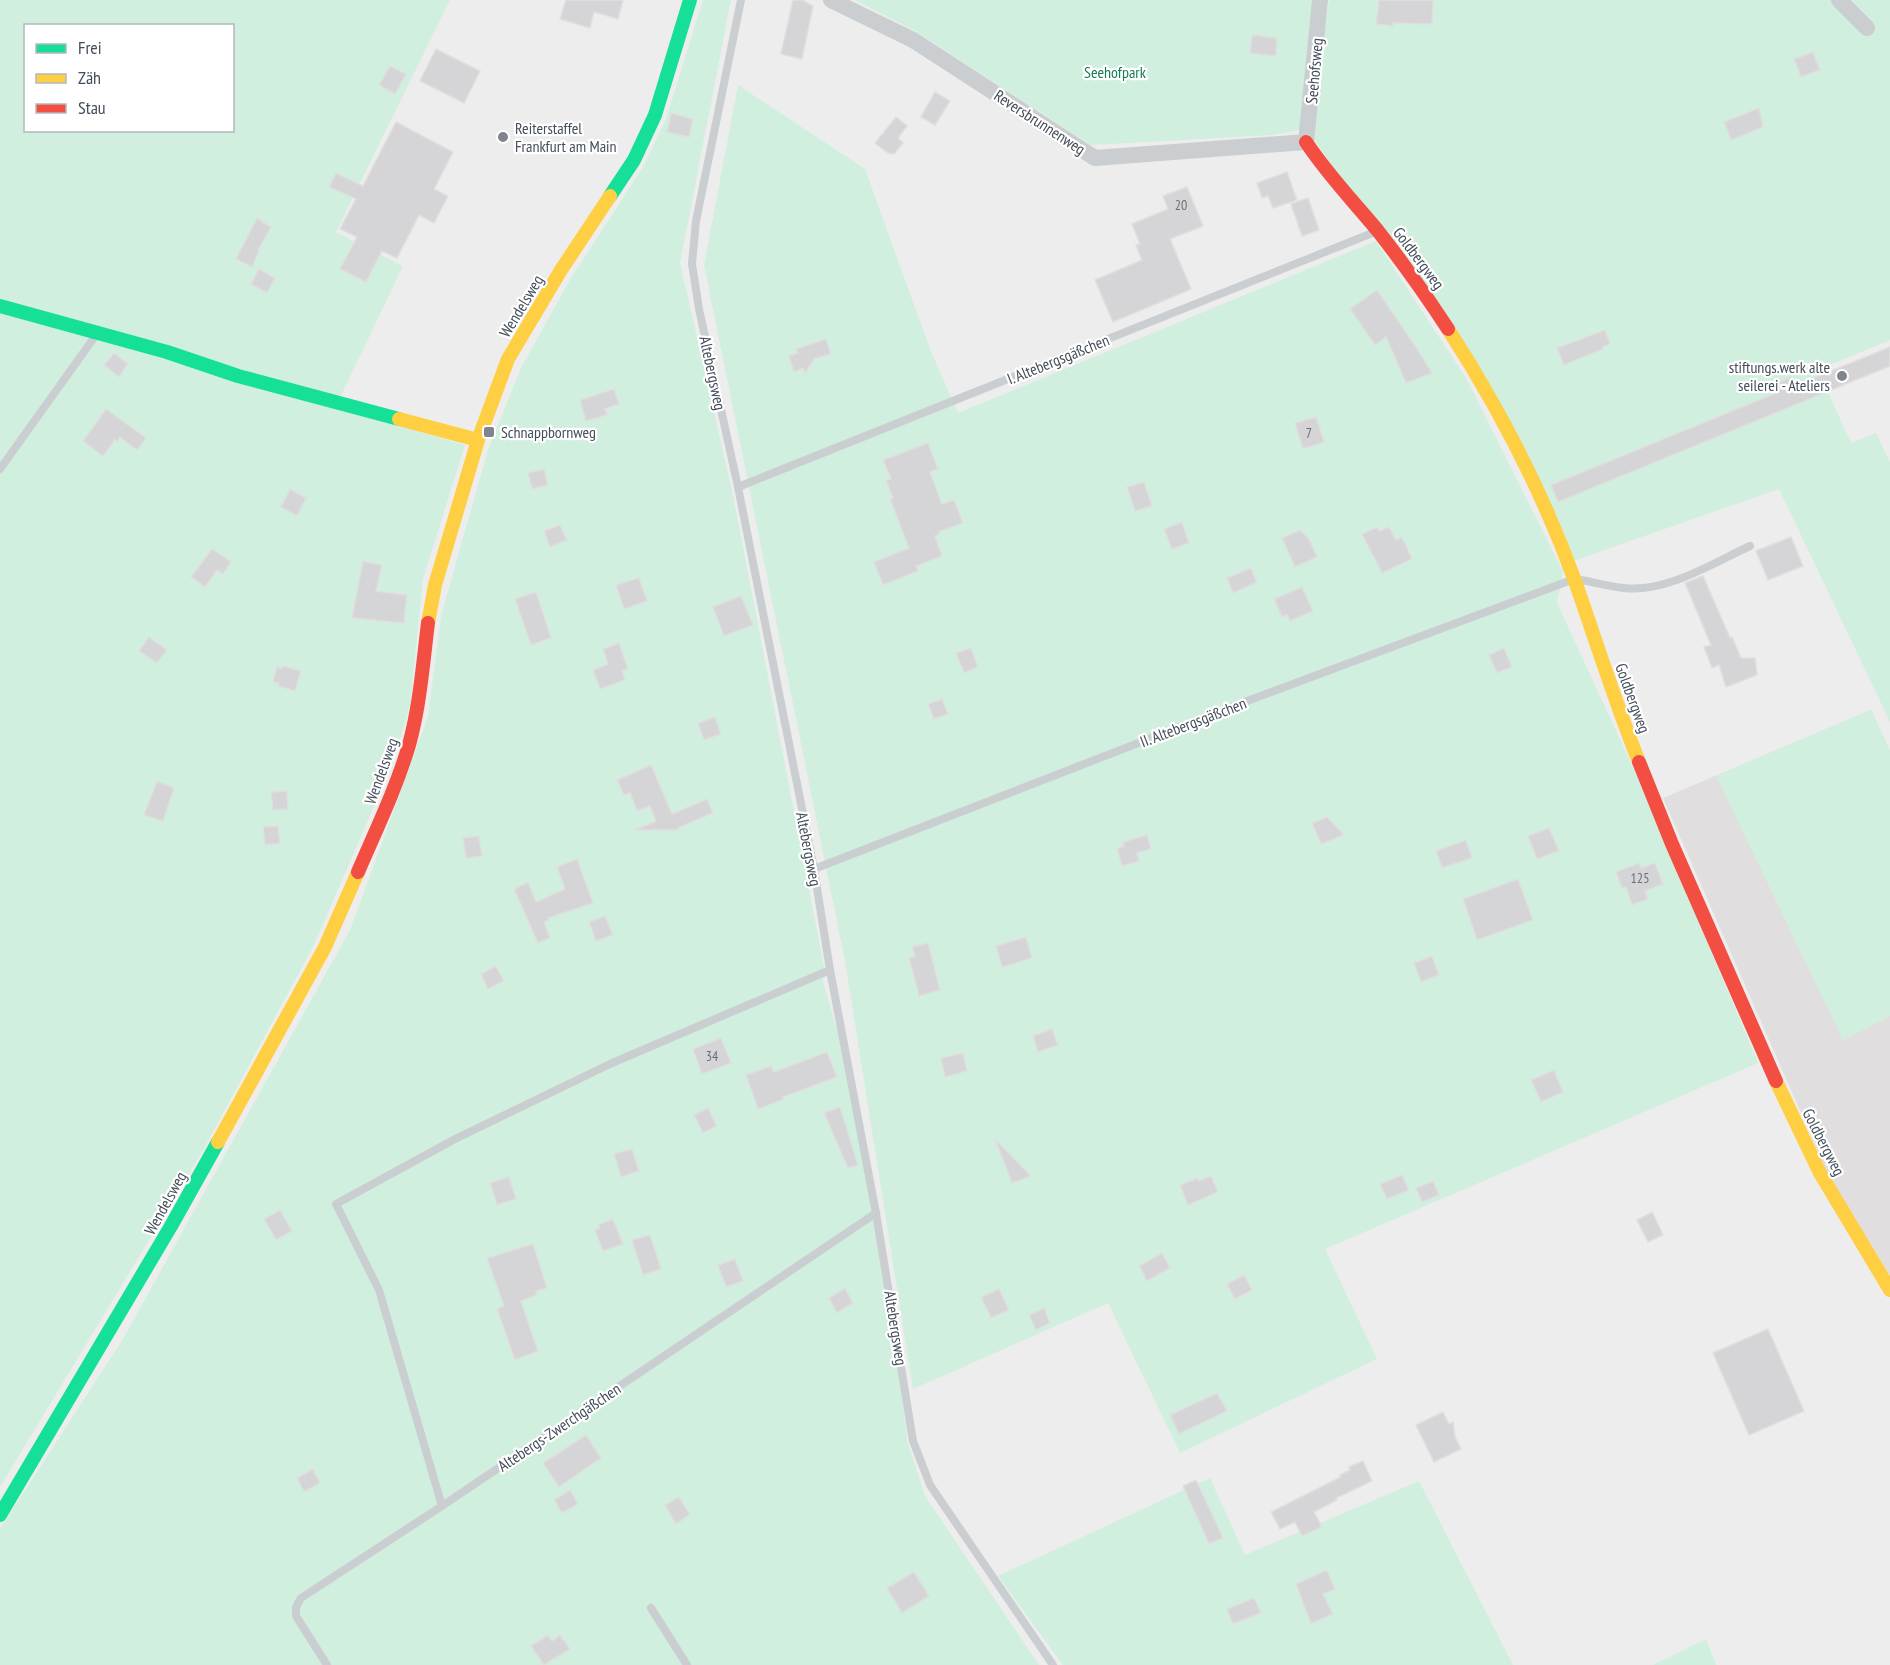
<svg xmlns="http://www.w3.org/2000/svg" width="1890" height="1665" font-family="'PT Sans Narrow',sans-serif">
<rect width="100%" height="100%" fill="#eeeded"/>
<path fill="#e0dedf" d="M1871,710L1890,751V1276L1827,1172L1663,798Z"/>
<g fill="#d0efde" fill-rule="evenodd">
<path d="M0,0H450L336,232L403,266L335,408L465,445L423,579L410,706L392,765L313,947L202,1152L0,1487ZM26,26H232V130H26Z"/>
<path d="M703,0H731L680,263L733,495L824,967L823,981L854,1089L880,1239L908,1444L925,1496L1039,1665H0V1529L123,1339L350,930L428,717L441,616L488,450L521,368L571,278L643,167L666,119Z"/>
<path d="M855,0H1315L1304,129L1273,135L1091,145L915,31Z"/>
<path d="M1329,0H1890V340L1818,370L1851,443L1876,433L1890,462V722L1779,489L1573,561L1512,431L1311,135Z"/>
<path d="M738,85L865,169L930,349L958,413L1376,241L1466,378L1563,572L1557,603L1642,787L1758,1063L1325,1249L1377,1359L1180,1453L1108,1303L913,1389L845,961L704,265Z"/>
<path d="M1871,710L1890,750V1016L1843,1040L1716,776Z"/>
<path d="M1210,1478L1245,1555L1419,1481L1513,1665H1063L998,1576Z"/>
<path d="M1706,1639L1716,1665H1653Z"/>
</g>
<g fill="#d5d5d7" stroke="#dfdfe0" stroke-width="1.5">
<path d="M566,0H623L618,19L594,12L590,28L560,19Z"/>
<path d="M793,0H802L813,6L802,59L781,54Z"/>
<path d="M1379,0H1433L1432,24L1393,23V26L1376,24Z"/>
<path d="M1252,35L1277,38L1276,56L1250,53Z"/>
<path d="M436,49L480,71L464,103L420,81Z"/>
<path d="M1813,52L1820,70L1801,77L1794,59Z"/>
<path d="M390,66L406,74L395,94L379,85Z"/>
<path d="M935,92L950,101L935,125L921,117Z"/>
<path d="M1759,108L1763,127L1731,140L1724,122Z"/>
<path d="M671,113L693,119L689,137L667,132Z"/>
<path d="M896,117L907,126L898,138L903,143L894,154L888,153L875,143Z"/>
<path d="M396,122L453,152L434,189L448,196L434,223L419,215L397,258L382,251L366,282L340,269L357,237L340,229L356,199L329,187L336,173L363,186Z"/>
<path d="M1287,172L1297,200L1273,208L1268,196L1262,198L1257,183Z"/>
<path d="M1187,187L1203,226L1170,239L1191,289L1113,322L1095,280L1142,260L1136,245L1140,244L1132,224L1168,209L1163,196Z"/>
<path d="M1308,198L1319,230L1302,236L1291,204Z"/>
<path d="M257,218L271,227L258,250L259,251L252,267L236,259Z"/>
<path d="M259,269L275,278L267,293L251,284Z"/>
<path d="M1377,290L1416,347L1432,373L1406,383L1386,337L1375,345L1350,309Z"/>
<path d="M1605,330L1610,344L1603,347V349L1564,365L1557,348Z"/>
<path d="M826,339L831,354L814,359L805,374L803,368L794,372L789,356L798,353L796,349Z"/>
<path d="M1890,347V366L1558,502L1551,485L1776,393L1773,385L1791,377L1794,386Z"/>
<path d="M114,353L128,364L119,377L104,365Z"/>
<path d="M614,389L619,404L605,409L607,415L586,421L580,400Z"/>
<path d="M106,409L146,438L137,450L120,437L117,442L115,440L103,456L83,441Z"/>
<path d="M1316,417L1324,442L1303,449L1295,423Z"/>
<path d="M928,443L938,469L930,472L942,504L954,500L963,523L939,532L940,534L935,536L942,556L916,566L918,571L883,585L874,562L909,548L890,499L893,498L886,480L891,479L883,460Z"/>
<path d="M544,469L548,485L532,489L528,473Z"/>
<path d="M1144,482L1152,506L1135,511L1127,487Z"/>
<path d="M290,489L306,498L297,516L281,507Z"/>
<path d="M1182,522L1189,543L1172,549L1164,529Z"/>
<path d="M560,525L567,540L550,547L544,531Z"/>
<path d="M1377,527L1379,531L1389,527L1396,540L1402,537L1412,559L1382,573L1362,534Z"/>
<path d="M1300,530L1309,539L1317,557L1295,567L1282,538Z"/>
<path d="M1791,537L1803,566L1768,580L1756,551Z"/>
<path d="M212,549L231,562L223,574L217,570L205,587L191,577Z"/>
<path d="M363,561L382,565L376,591L407,595L404,623L352,618Z"/>
<path d="M1251,568L1257,582L1233,593L1227,578Z"/>
<path d="M1703,576L1730,638L1732,637L1741,658H1755L1757,675L1726,687L1719,665L1712,668L1704,647L1711,645L1685,583Z"/>
<path d="M639,578L647,601L624,609L616,585Z"/>
<path d="M1302,587L1313,611L1290,621L1287,615L1282,617L1274,599Z"/>
<path d="M536,592L551,638L531,645L515,599Z"/>
<path d="M741,596L753,625L724,636L713,607Z"/>
<path d="M149,637L167,650L157,663L139,651Z"/>
<path d="M619,643L628,669L622,671L625,680L600,689L593,670L608,664L603,649Z"/>
<path d="M971,648L978,667L964,673L956,653Z"/>
<path d="M1504,648L1512,667L1497,673L1489,655Z"/>
<path d="M283,666L301,671L295,691L278,686L279,683L273,682L277,667L282,669Z"/>
<path d="M942,699L948,714L934,719L928,704Z"/>
<path d="M715,717L721,734L704,740L698,723Z"/>
<path d="M651,765L672,814L707,799L713,813L678,828L679,830H635L656,821L650,806L637,811L630,793L624,795L617,780Z"/>
<path d="M157,781L174,788L163,821L144,815Z"/>
<path d="M287,791L288,809L273,810L271,792Z"/>
<path d="M1327,817L1344,835L1321,844L1312,823Z"/>
<path d="M278,826L280,843L265,845L263,827Z"/>
<path d="M1549,828L1559,851L1537,859L1528,836Z"/>
<path d="M1147,835L1151,849L1137,853L1139,861L1122,866L1117,849L1124,846L1123,842Z"/>
<path d="M479,836L482,856L466,858L463,838Z"/>
<path d="M1466,840L1472,858L1442,868L1436,851Z"/>
<path d="M577,859L593,903L548,918L549,920L544,922L550,938L538,943L514,889L528,882L536,902L565,889L557,867Z"/>
<path d="M1639,863L1641,868L1655,863L1663,884L1645,891L1648,899L1632,905L1626,887L1622,888L1616,872Z"/>
<path d="M1518,879L1533,920L1477,940L1463,899Z"/>
<path d="M605,916L613,935L596,941L589,922Z"/>
<path d="M1026,937L1032,958L1002,967L996,946Z"/>
<path d="M928,943L940,990L919,996L909,958L915,956L912,947Z"/>
<path d="M1432,956L1439,975L1421,982L1414,963Z"/>
<path d="M496,966L504,981L488,989L481,974Z"/>
<path d="M1052,1029L1058,1045L1038,1052L1033,1036Z"/>
<path d="M721,1038L731,1063L702,1074L693,1049Z"/>
<path d="M827,1052L837,1077L783,1097L784,1099L758,1109L746,1075L771,1066L774,1072Z"/>
<path d="M963,1053L967,1071L945,1077L941,1058Z"/>
<path d="M1554,1070L1563,1092L1541,1102L1531,1080Z"/>
<path d="M840,1107L858,1165L848,1168L824,1113Z"/>
<path d="M708,1108L717,1126L703,1133L694,1115Z"/>
<path d="M995,1139L1031,1176L1012,1183Z"/>
<path d="M632,1149L639,1171L621,1177L614,1154Z"/>
<path d="M1402,1175L1409,1190L1387,1199L1380,1184Z"/>
<path d="M1211,1176L1218,1192L1188,1205L1180,1185L1198,1178L1199,1181Z"/>
<path d="M509,1177L516,1199L497,1205L490,1183Z"/>
<path d="M1433,1181L1439,1195L1422,1202L1416,1188Z"/>
<path d="M280,1210L292,1231L276,1240L264,1219Z"/>
<path d="M1652,1212L1663,1235L1648,1242L1637,1220Z"/>
<path d="M613,1219L623,1244L603,1251L595,1230L599,1228L598,1225Z"/>
<path d="M650,1235L661,1269L643,1275L632,1240Z"/>
<path d="M533,1244L547,1288L536,1291L537,1295L521,1301L538,1351L515,1360L497,1309L504,1306L487,1258Z"/>
<path d="M1162,1253L1170,1268L1147,1281L1139,1266Z"/>
<path d="M735,1259L743,1281L726,1287L718,1265Z"/>
<path d="M1244,1275L1252,1290L1235,1299L1227,1284Z"/>
<path d="M845,1288L853,1303L837,1313L829,1298Z"/>
<path d="M999,1289L1009,1310L991,1318L981,1297Z"/>
<path d="M1044,1308L1050,1323L1036,1330L1029,1315Z"/>
<path d="M1768,1329L1804,1411L1749,1435L1713,1353Z"/>
<path d="M1217,1393L1227,1411L1179,1434L1170,1415Z"/>
<path d="M1443,1412L1449,1424L1453,1422L1455,1437L1461,1449L1434,1462L1416,1425Z"/>
<path d="M586,1435L601,1458L559,1487L543,1463Z"/>
<path d="M1363,1461L1372,1481L1336,1498L1337,1500L1314,1512L1322,1527L1302,1536L1295,1522L1280,1529L1271,1512L1341,1477L1340,1475L1350,1470L1349,1467Z"/>
<path d="M313,1469L320,1483L304,1492L297,1478Z"/>
<path d="M1196,1480L1223,1538L1209,1544L1183,1486Z"/>
<path d="M570,1490L578,1504L562,1513L554,1500Z"/>
<path d="M679,1497L690,1515L676,1524L665,1505Z"/>
<path d="M1327,1570L1335,1589L1323,1594L1333,1614L1311,1624L1296,1584Z"/>
<path d="M914,1572L929,1596L902,1613L887,1588Z"/>
<path d="M1254,1598L1261,1613L1233,1624L1227,1609Z"/>
<path d="M548,1635L552,1641L560,1635L570,1649L544,1665L531,1646Z"/>
</g>
<g fill="none" stroke-linecap="round" stroke-linejoin="round">
<g stroke="#caced1" stroke-width="8">
<path d="M741,0L696,221L692,264L699,309L738,487L814,869L830,970L876,1213L913,1441L930,1485L1053,1665"/>
<path d="M0,469L96,335"/>
<path d="M738,487L1375,232"/>
<path d="M814,869L1231,707L1574,579C1590,581 1607,586 1624,588C1666,593 1713,563 1750,546"/>
<path d="M442,1506L379,1290L336,1204L455,1139L612,1063L830,970"/>
<path d="M651,1608L687,1665"/>
<path d="M327,1665L296,1616V1607L301,1598L442,1506L876,1213"/>
</g>
<g stroke="#caced1" stroke-width="16">
<path d="M831,0L913,40L1095,158L1306,142L1320,0"/>
<path d="M1839,0L1867,28"/>
</g>
<g stroke="#16e098" stroke-width="14">
<path d="M610,196L634,160L655,115L690,0"/>
<path d="M0,306L167,352L238,376L399,419"/>
<path d="M0,1515L171,1226L218,1142"/>
</g>
<g stroke="#ffcf43" stroke-width="14">
<path d="M1448,329C1499,408 1543,493 1575,581C1596,641 1615,702 1639,762"/>
<path d="M399,419L478,440"/>
<path d="M428,623L435,585L478,440L508,359L561,270L610,196"/>
<path d="M1776,1081L1820,1173L1890,1290"/>
<path d="M218,1142L325,947L358,872"/>
</g>
<g stroke="#f24e42" stroke-width="14">
<path d="M1306,142C1327,174 1354,202 1378,231C1403,263 1426,295 1448,329"/>
<path d="M1639,762L1672,844L1776,1081"/>
<path d="M358,872C376,830 396,789 409,745C420,705 423,663 428,623"/>
</g>
</g>
<g fill="#80858d" stroke="#fff" stroke-width="2">
<circle cx="503" cy="137" r="6"/>
<circle cx="1842" cy="376" r="6"/>
<rect x="483" y="426" width="12" height="12" rx="3"/>
</g>
<g text-anchor="middle" dominant-baseline="central" stroke-width="4.5" stroke-linejoin="round" paint-order="stroke">
<g font-size="14" fill="#6a707a">
<text x="1181" y="205">20</text>
<text x="1309" y="433">7</text>
<text x="1640" y="878">125</text>
<text x="712" y="1056">34</text>
</g>
<g font-size="16" fill="#444d5a" stroke="#fff">
<text transform="translate(1314 71) rotate(-85)">Seehofsweg</text>
<text transform="translate(1040 122) rotate(33)">Reversbrunnenweg</text>
<text transform="translate(1419 258) rotate(53)">Goldbergweg</text>
<text transform="translate(521 306) rotate(-59)">Wendelsweg</text>
<text transform="translate(1058 359) rotate(-22)">I. Altebergsgäßchen</text>
<text transform="translate(713 373) rotate(78)">Altebergsweg</text>
<text transform="translate(1633 698) rotate(70)">Goldbergweg</text>
<text transform="translate(1193 722) rotate(-21)">II. Altebergsgäßchen</text>
<text transform="translate(381 771) rotate(-70)">Wendelsweg</text>
<text transform="translate(809 849) rotate(79)">Altebergsweg</text>
<text transform="translate(1824 1142) rotate(63)">Goldbergweg</text>
<text transform="translate(165 1203) rotate(-61)">Wendelsweg</text>
<text transform="translate(896 1328) rotate(81)">Altebergsweg</text>
<text transform="translate(559 1427) rotate(-34)">Altebergs-Zwerchgäßchen</text>
</g>
<g font-size="16" fill="#137d52" stroke="#fff">
<text x="1115" y="72">Seehofpark</text>
</g>
<g font-size="16" fill="#444d5a" stroke="#fff" text-anchor="start">
<text x="515" y="128">Reiterstaffel<tspan x="515" dy="18">Frankfurt am Main</tspan></text>
<text x="1830" y="367" text-anchor="end">stiftungs.werk alte<tspan x="1830" dy="18">seilerei - Ateliers</tspan></text>
<text x="501" y="432">Schnappbornweg</text>
</g>
</g>
<rect x="24" y="24" width="210" height="108" fill="#ffffff" stroke="#b4b8bd" stroke-width="1.5"/>
<rect x="36" y="44" width="30" height="9" fill="#16e098" stroke="#b4b8bd" stroke-width="1.5"/>
<text x="78" y="54" font-size="18" fill="#444d5a">Frei</text>
<rect x="36" y="74" width="30" height="9" fill="#ffcf43" stroke="#b4b8bd" stroke-width="1.5"/>
<text x="78" y="84" font-size="18" fill="#444d5a">Zäh</text>
<rect x="36" y="104" width="30" height="9" fill="#f24e42" stroke="#b4b8bd" stroke-width="1.5"/>
<text x="78" y="114" font-size="18" fill="#444d5a">Stau</text>
</svg>
